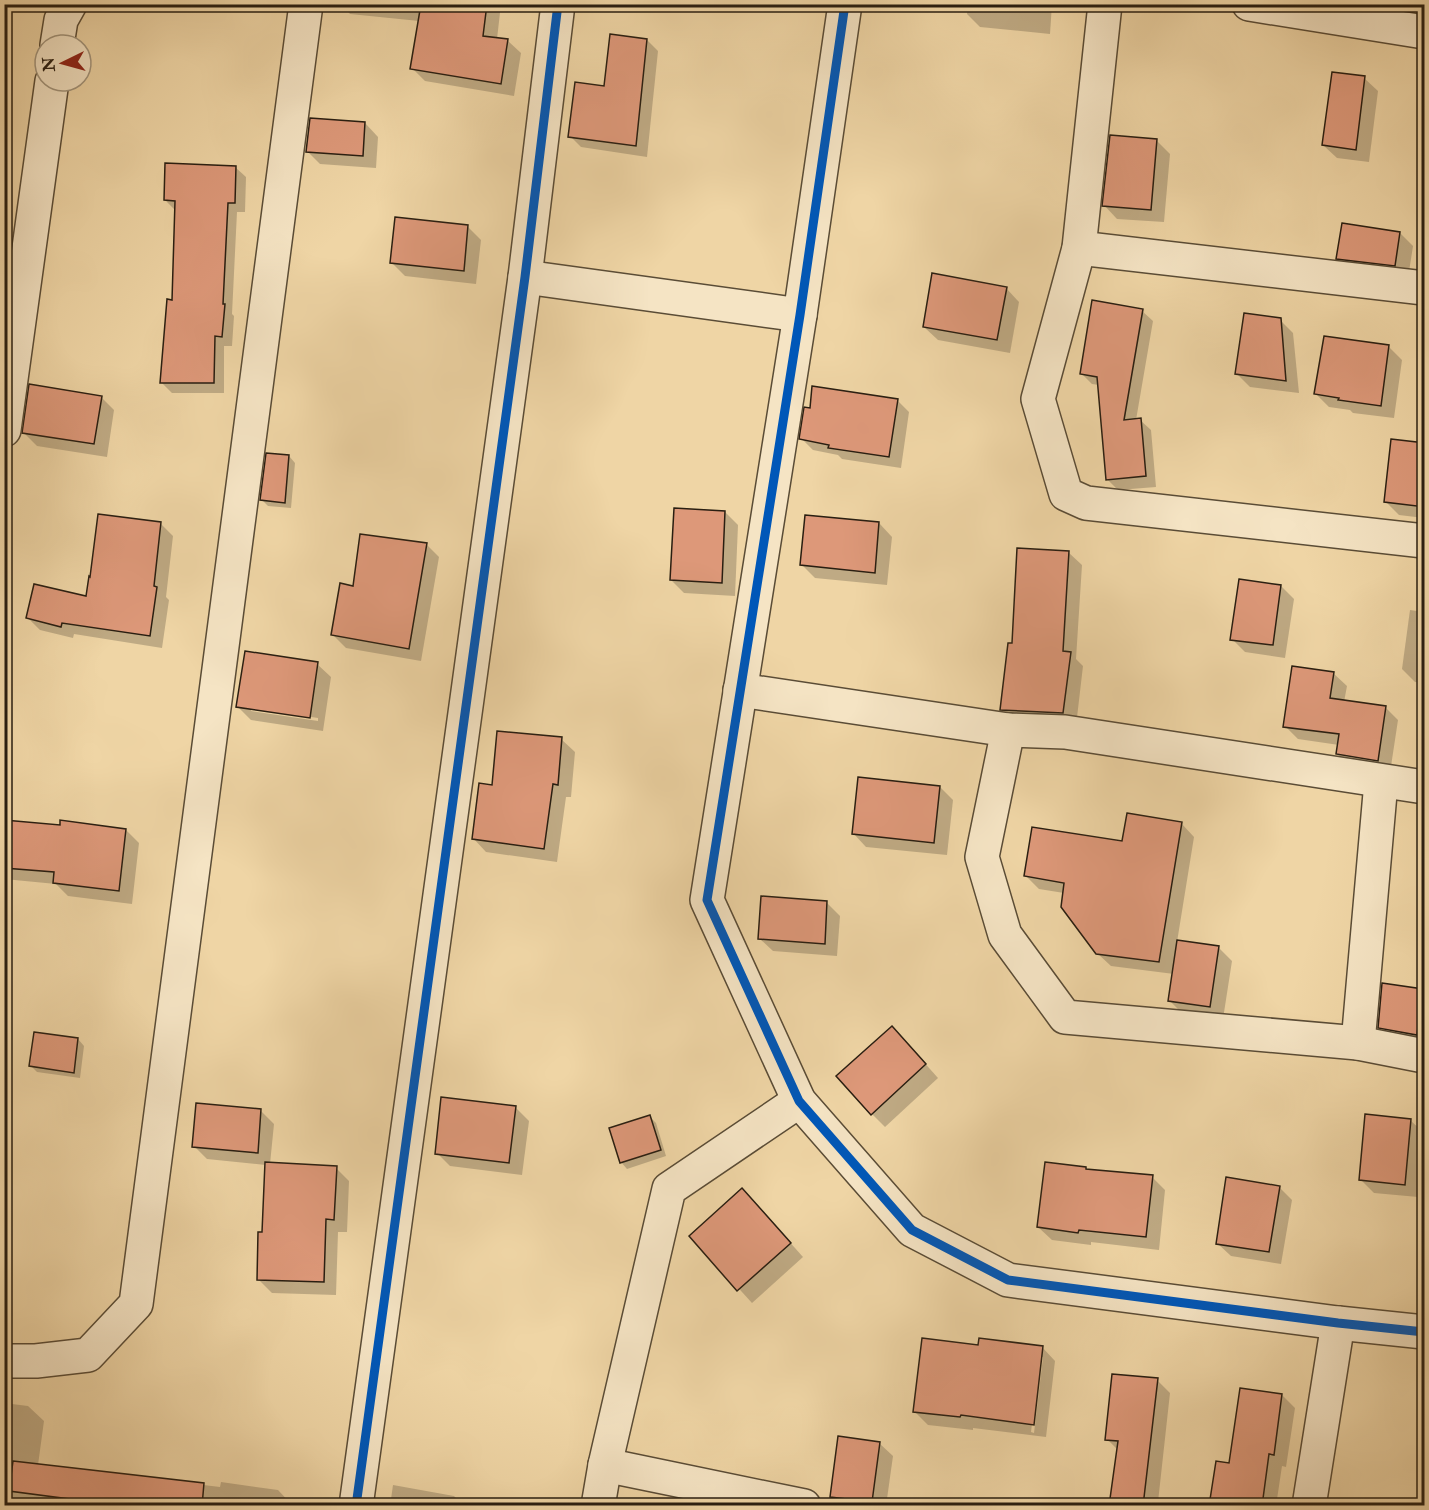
<svg xmlns="http://www.w3.org/2000/svg" width="1429" height="1510" font-family="'IM FELL Double Pica',serif">
<rect width="100%" height="100%" fill="#efd5a5"/>
<filter id="stains"><feTurbulence type="fractalNoise" baseFrequency=".00333" numOctaves="4"/><feColorMatrix values="0 0 0 0 .2 0 0 0 0 .09 0 0 0 0 .02 0 0 0 .5 -.17"/></filter>
<radialGradient id="worn" r=".72"><stop offset=".6" stop-color="#630" stop-opacity="0"/><stop offset="1" stop-color="#630" stop-opacity=".3"/></radialGradient>
<g fill="#0003" fill-rule="evenodd">
<path d="M341,4H501L497,39L507,40L521,53L514,96L425,81L412,68L419,21L350,14Z"/>
<path d="M968,4H1052L1050,34L980,27L967,14Z"/>
<path d="M647,40L658,51L647,157L581,147L570,136Z"/>
<path d="M1364,78L1378,91L1369,162L1337,158L1323,145Z"/>
<path d="M365,123L378,137L376,168L320,164L307,151Z"/>
<path d="M1156,140L1170,154L1164,222L1117,219L1104,205Z"/>
<path d="M235,167L246,177L245,212H237L232,314L234,316L232,346H224V393H172L161,382L174,301L175,210L165,200Z"/>
<path d="M467,226L481,240L476,284L405,276L392,263Z"/>
<path d="M1400,233L1413,246L1408,278L1351,272L1338,258Z"/>
<path d="M1006,288L1019,302L1010,353L938,340L924,327Z"/>
<path d="M1142,311L1153,321L1136,420H1140L1151,430L1156,487L1118,490L1107,479L1099,385L1092,384L1081,373Z"/>
<path d="M1280,320L1293,333L1299,393L1250,387L1237,374Z"/>
<path d="M1389,347L1402,360L1394,418L1353,413L1350,410L1329,407L1316,394Z"/>
<path d="M101,397L114,410L107,457L37,446L24,433Z"/>
<path d="M897,400L909,412L901,468L842,459L838,455L813,450L801,438Z"/>
<path d="M1424,444V518L1399,515L1386,502Z"/>
<path d="M289,456L295,463L291,508L268,506L262,500Z"/>
<path d="M725,512L738,525L735,596L684,593L671,580Z"/>
<path d="M879,523L892,537L887,585L815,578L802,565Z"/>
<path d="M161,524L173,536L166,597L169,600L162,648L74,634L73,638L40,630L28,618L87,598Z"/>
<path d="M426,544L439,557L421,661L346,648L333,635L355,587Z"/>
<path d="M1068,552L1082,565L1076,659L1083,666L1076,726L1015,722L1001,709L1013,645Z"/>
<path d="M1281,586L1294,599L1285,658L1245,652L1232,639Z"/>
<path d="M1410,610L1424,612V683L1415,682L1402,669Z"/>
<path d="M317,664L331,677L323,731L251,720L238,707ZM251,708L318,718V721L251,711Z"/>
<path d="M1333,673L1347,686L1344,702L1385,707L1398,720L1390,773L1350,767L1337,754L1339,745L1298,739L1285,726Z"/>
<path d="M561,739L575,752L571,797H566L557,862L486,852L473,838L493,786Z"/>
<path d="M940,787L953,800L947,855L866,847L853,833Z"/>
<path d="M4,822L126,830L139,843L132,904L68,896L56,884L4,879Z"/>
<path d="M1181,823L1194,837L1177,942L1219,948L1232,961L1223,1019L1183,1014L1170,1001L1174,974L1111,966L1097,953L1064,893L1039,889L1026,876Z"/>
<path d="M826,902L840,916L837,956L773,951L759,938Z"/>
<path d="M1422,990L1424,993V1047L1393,1041L1380,1027Z"/>
<path d="M78,1039L84,1046L80,1078L37,1072L31,1066Z"/>
<path d="M905,1041L938,1078L885,1127L872,1114Z"/>
<path d="M515,1107L529,1121L522,1175L450,1166L437,1153Z"/>
<path d="M261,1111L274,1124L270,1164L336,1168L349,1181L347,1232H338L336,1295L272,1293L259,1280L266,1165L207,1159L194,1146Z"/>
<path d="M650,1117L656,1123L666,1156L627,1169L621,1162Z"/>
<path d="M1410,1120L1424,1133L1418,1197L1374,1193L1360,1179Z"/>
<path d="M1086,1168L1088,1170L1152,1177L1165,1190L1159,1250L1091,1242V1245L1052,1240L1038,1227Z"/>
<path d="M1279,1187L1292,1200L1281,1264L1231,1256L1217,1243Z"/>
<path d="M755,1203L803,1257L752,1303L691,1236Z"/>
<path d="M1042,1347L1055,1361L1046,1437L973,1428V1430L928,1425L914,1411ZM1040,1357H1043L1034,1433L1031,1432Z"/>
<path d="M1157,1380L1170,1393L1158,1502L1183,1506H1111L1118,1450L1107,1439Z"/>
<path d="M1282,1395L1295,1408L1286,1467L1282,1466L1276,1506H1210Z"/>
<path d="M4,1403L28,1406L44,1421L38,1465L220,1487L221,1482L278,1490L293,1506H4Z"/>
<path d="M879,1443L893,1456L886,1506H841L832,1496Z"/>
<path d="M393,1485L454,1496L464,1506H390Z"/>
</g>
<g fill="#dd9879" stroke="#291e11" stroke-width="1.5">
<path d="M421,4H487L483,36L508,39L501,84L410,69Z"/>
<path d="M610,34L647,39L636,146L568,137L575,82L604,86Z"/>
<path d="M1332,72L1365,76L1356,150L1322,145Z"/>
<path d="M310,118L365,122L363,156L306,152Z"/>
<path d="M1110,135L1157,139L1151,210L1102,206Z"/>
<path d="M165,163L236,166L235,203H228L223,304H225L222,337L215,336L214,383H160L167,299L172,300L175,201L164,200Z"/>
<path d="M395,217L468,225L464,271L390,263Z"/>
<path d="M1342,223L1400,232L1395,266L1336,259Z"/>
<path d="M932,273L1007,287L997,340L923,327Z"/>
<path d="M1092,300L1143,309L1124,420L1141,418L1146,476L1106,480L1097,377L1080,374Z"/>
<path d="M1244,313L1281,318L1286,381L1235,374Z"/>
<path d="M1324,336L1389,345L1381,406L1338,400L1339,398L1314,394Z"/>
<path d="M29,384L102,396L94,444L22,433Z"/>
<path d="M812,386L898,399L889,457L828,448L829,445L799,439L804,407L810,408Z"/>
<path d="M1391,439L1425,443V507L1384,502Z"/>
<path d="M266,453L289,455L285,503L260,500Z"/>
<path d="M674,508L725,511L722,583L670,580Z"/>
<path d="M98,514L161,522L154,586L157,587L150,636L62,623L61,627L26,618L34,584L86,596L89,576L90,577Z"/>
<path d="M805,515L879,522L875,573L800,565Z"/>
<path d="M360,534L427,543L409,649L331,635L340,583L353,586Z"/>
<path d="M1017,548L1069,551L1063,651L1071,652L1063,713L1000,710L1008,643H1012Z"/>
<path d="M1239,579L1281,585L1273,645L1230,640Z"/>
<path d="M245,651L318,662L310,718L236,707Z"/>
<path d="M1292,666L1334,672L1330,698L1386,706L1378,761L1336,754L1339,734L1283,727Z"/>
<path d="M497,731L562,737L558,785L553,784L544,849L472,839L479,783L492,785Z"/>
<path d="M858,777L940,786L934,843L852,834Z"/>
<path d="M1127,813L1182,822L1159,962L1096,954L1061,907L1064,883L1024,876L1032,827L1122,841Z"/>
<path d="M4,820L60,825V820L126,829L119,891L53,883L54,872L4,868Z"/>
<path d="M761,896L827,901L825,944L758,939Z"/>
<path d="M1177,940L1219,946L1210,1007L1168,1001Z"/>
<path d="M1382,983L1423,989L1417,1035L1378,1028Z"/>
<path d="M892,1026L926,1064L871,1115L836,1076Z"/>
<path d="M34,1032L78,1038L74,1073L29,1066Z"/>
<path d="M441,1097L516,1106L509,1163L435,1154Z"/>
<path d="M196,1103L261,1109L258,1153L192,1147Z"/>
<path d="M1365,1114L1411,1119L1405,1185L1359,1180Z"/>
<path d="M650,1115L661,1150L620,1163L609,1128Z"/>
<path d="M265,1162L337,1166L334,1220L326,1219L324,1282L257,1280L258,1232H262Z"/>
<path d="M1045,1162L1086,1167V1169L1153,1175L1146,1237L1079,1230L1078,1233L1037,1227Z"/>
<path d="M1226,1177L1280,1186L1269,1252L1216,1244Z"/>
<path d="M742,1188L791,1243L737,1291L689,1236Z"/>
<path d="M922,1338L978,1345L979,1338L1043,1346L1034,1425L961,1415L960,1417L913,1412Z"/>
<path d="M1112,1374L1158,1378L1143,1506H1109L1118,1441L1105,1440Z"/>
<path d="M1240,1388L1282,1394L1274,1455L1269,1454L1262,1506H1209L1216,1461L1229,1463Z"/>
<path d="M838,1436L880,1442L872,1502L830,1497Z"/>
<path d="M13,1461L204,1483L202,1506H76L77,1500L9,1491Z"/>
</g>
<g fill="none" stroke-linecap="round" stroke-linejoin="round">
<defs>
<g id="minor">
<path d="M845,4L800,315L707,900L799,1101L912,1230L1008,1280L1338,1323L1424,1332"/>
<path d="M1105,4L1079,248L1038,399L1066,494L1086,503L1424,541"/>
<path d="M1249,4L1424,32"/>
<path d="M57,45L61,20L70,4"/>
<path d="M1079,248L1424,288"/>
<path d="M525,277L800,315"/>
<path d="M4,430L52,81"/>
<path d="M740,690L1008,730L1065,732L1424,787"/>
<path d="M1008,730L982,857L1005,935L1065,1017L1358,1043L1424,1056"/>
<path d="M1358,1043L1381,782"/>
<path d="M4,1361H36L88,1355L136,1304L306,4"/>
<path d="M605,1465L804,1506"/>
<path d="M356,1506L525,277L558,4"/>
<path d="M598,1506L605,1465L669,1189L799,1101"/>
<path d="M1309,1506L1338,1323"/>
</g>
</defs>
<use href="#minor" stroke="#5a4c36" stroke-width="36"/>
<use href="#minor" stroke="#f5e4c4" stroke-width="33"/>
<defs>
<g id="cycleway">
<path d="M845,4L800,315L707,900L799,1101L912,1230L1008,1280L1338,1323L1424,1332"/>
<path d="M356,1506L525,277L558,4"/>
</g>
</defs>
<use href="#cycleway" stroke="#f5e4c4" stroke-width="13"/>
<use href="#cycleway" stroke="#0057b8" stroke-width="9"/>
</g>
<rect width="1429" height="1510" fill="none" stroke="#efd5a5" stroke-width="24"/>
<rect x="6" y="6" width="1417" height="1498" fill="none" stroke="#291e11" stroke-width="3"/>
<rect x="12" y="12" width="1405" height="1486" fill="none" stroke="#291e11" stroke-width="1.5"/>
<g transform="translate(63 63) rotate(265)"><circle r="28" fill="#f5e4c4" stroke="#a3957c" stroke-width="1.5"/>
<path d="M0-4.5L10 22L0 15L-10 22Z" fill="#8f2418"/>
<text y="-9" font-size="16" font-weight="bold" text-anchor="middle" fill="#291e11">N</text>
</g>
<rect width="100%" height="100%" filter="url(#stains)"/>
<rect width="100%" height="100%" fill="url(#worn)"/>
</svg>
